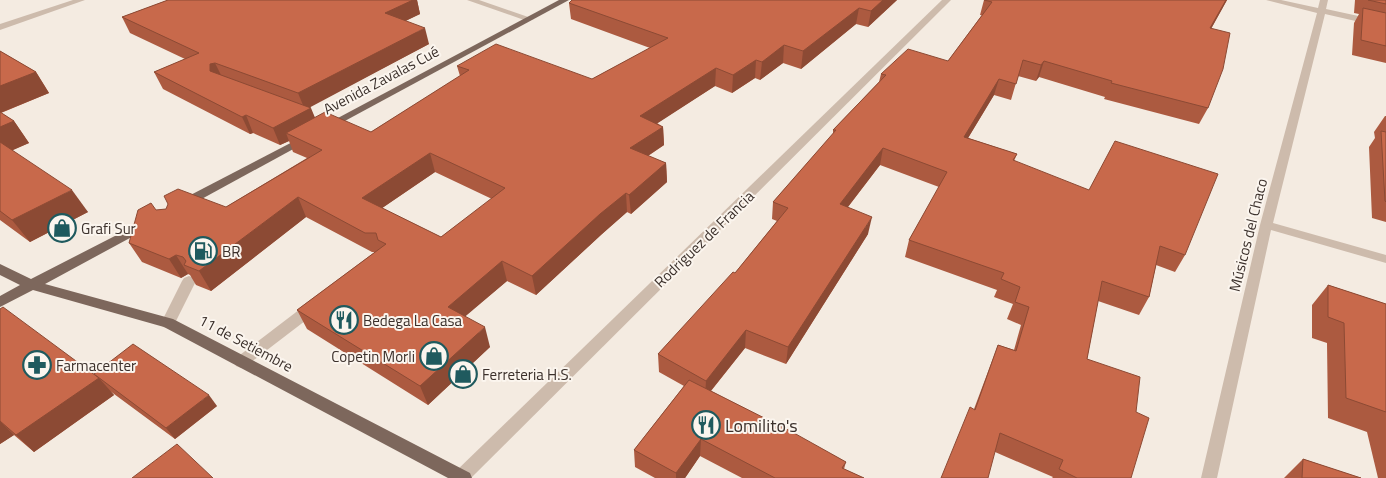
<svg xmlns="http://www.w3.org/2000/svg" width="1386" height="478" font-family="'Titillium Web',sans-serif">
<rect width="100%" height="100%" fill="#f4ebe1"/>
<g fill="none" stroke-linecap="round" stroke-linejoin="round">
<g fill="#cdbbac" fill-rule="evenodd">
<path d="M73,0H85L0,30V24Z"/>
<path d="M467,0H479L534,19L527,21Z"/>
<path d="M942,0H951L471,478H452L454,473Z"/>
<path d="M1266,0H1281L1318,8L1320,0H1328L1326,9L1386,22V28L1325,14L1273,223L1386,255V263L1271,230L1217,478H1201L1260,225L1317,13Z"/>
<path d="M189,276L194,278L196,281L173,327L168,328L163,327L161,323L182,281L184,278Z"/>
<path d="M313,302L318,303L320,307L318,311L246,366L241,368L236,366L234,362L236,358L308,303Z"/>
</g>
<g fill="#7d675c" fill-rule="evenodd">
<path d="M559,0H569L330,129L326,130L321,127Z"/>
<path d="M304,136L309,139L308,141L187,207L183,208L177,204L179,201Z"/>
<path d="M148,219L154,223L152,226L45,284L173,319L470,473L472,478H448L164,327L33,290L0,307V296L20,285L0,275V264L31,279Z"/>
</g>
</g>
<g fill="#ac5a40" fill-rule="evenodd">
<path d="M168,0H417L420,14L405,21L429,44L309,107L315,118L371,132L460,76L457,66L592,79L650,48L571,19L569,3L572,0H897L868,27L856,24L801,69L783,63L760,80L755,78L732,93L715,86L657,123L663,127L664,145L648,156L666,163L667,182L631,214L627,212L602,234L536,295L507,281L465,316L490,347L428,405L307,329L297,310L375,252H372L306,217L211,291L196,285L190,275L188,274L181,278L142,262L129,243L156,210L226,207L307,158L293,152L289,141L280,145L253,133L250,134L163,89L154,72L185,59L130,33L122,17ZM435,172L492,199L441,237L382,208Z"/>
<path d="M984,0H1227L1211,29L1208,108L1199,124L1104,99L1105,97L1039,77L1036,81L1018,76L1011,100L994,95L968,138L1017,154L1014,161L1185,255L1175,272L1156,265L1149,297L1139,315L1098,301L1087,359L1136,412L1131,478H1052L1053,477L995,452L974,409L998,345L1014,350L1021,325L1007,319L1013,304L994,297L997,290L905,257L909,240L939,187L880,165L848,207L868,234L786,364L745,348L711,391L846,462L844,469L864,478H742L700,456L685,478H655L635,467L634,450L684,386L659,372L658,354L735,273L777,221L772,219L773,202L833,134V130L879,82L881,74L948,61L982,15H980Z"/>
<path d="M1355,0H1386V63L1352,55L1354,23L1359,14L1354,13Z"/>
<path d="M0,51L36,72L49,93L1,113L14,121L29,143L12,150L88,212L30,242L0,220Z"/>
<path d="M1385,116H1386V222L1372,218L1369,147L1375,138L1374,132Z"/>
<path d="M1328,285L1386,304V478H1378L1367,432L1328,418L1327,343L1312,338V305Z"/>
<path d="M0,309L94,374L217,406L175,439L110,391L114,395L34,452L14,435L0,444Z"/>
<path d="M1303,459L1361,478H1284Z"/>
</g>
<g fill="#8c4a34">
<path d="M413,0H417L420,14L389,29L385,13Z"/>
<path d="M883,0H897L868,27L871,11Z"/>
<path d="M1226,0H1227L1203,43L1210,28Z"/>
<path d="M859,8L856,24L801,69L803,51Z"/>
<path d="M425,28L429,44L305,110L298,93Z"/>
<path d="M784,45L783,63L760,80L762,62Z"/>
<path d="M756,60L755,78L732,93L733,75Z"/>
<path d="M1044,61L1039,77L1036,81L1041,65Z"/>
<path d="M215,63L223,79L210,71V64Z"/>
<path d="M716,68L715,86L641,134L640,116Z"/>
<path d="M36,72L49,93L0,113V86Z"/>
<path d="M999,79L994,95L959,153L964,137Z"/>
<path d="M311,108L318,125L286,133L289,141L280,145L273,128Z"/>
<path d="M246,115L253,133L250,134L242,117Z"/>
<path d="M14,121L29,143L2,155L0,152V127Z"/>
<path d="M663,127L664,145L631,167L630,148Z"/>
<path d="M883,148L880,165L837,221L840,204Z"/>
<path d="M430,153L435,172L369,217L362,198Z"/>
<path d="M666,163L667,182L631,214L629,195Z"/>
<path d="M72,190L88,212L30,242L12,220Z"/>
<path d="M626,193L627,212L602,234L536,295L532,276L600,214Z"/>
<path d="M298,197L306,217L211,291L199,271Z"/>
<path d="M872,217L868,234L786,364L788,347Z"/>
<path d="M176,255L188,274L181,278L169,259Z"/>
<path d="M502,261L507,281L454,326L448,307Z"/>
<path d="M485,327L490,347L428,405L420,386Z"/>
<path d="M746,330L745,348L705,398L706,381Z"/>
<path d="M99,378L114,395L34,452L16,435Z"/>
<path d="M209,395L217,406L175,439L166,428Z"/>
<path d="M0,421L14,435L0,444Z"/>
<path d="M701,439L700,456L685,478H676V473Z"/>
</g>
<g fill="#c8694b" stroke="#8c4a34" fill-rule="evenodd">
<path d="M168,0H413L385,13L425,28L298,93L215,63L210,64V71L311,108L273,128L246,115L242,117L154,72L199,53L122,17Z"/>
<path d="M572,0H883L871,11L859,8L803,51L784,45L762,62L756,60L733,75L716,68L640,116L663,127L630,148L666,163L629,195L626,193L600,214L532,276L502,261L448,307L485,327L420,386L297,310L386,244L378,240L376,233H365L298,197L199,271L184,265L186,261L183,257L176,255L169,259L129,243L138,210L151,203L156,210L166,209L168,204L164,196L178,189L226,207L322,150L286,133L325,112L371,132L469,70L457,66L496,44L592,79L668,38L569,3ZM430,153L505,188L441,237L362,198Z"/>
<path d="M984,0H1226L1210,28L1230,33L1223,69L1208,108L1111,83L1112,81L1044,61L1041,65L1023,60L1016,84L999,79L964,137L1017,154L1013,160L1089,190L1115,141L1218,174L1185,255L1160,246L1149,297L1102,281L1087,359L1140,377L1136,412L1149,418L1131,478H1077L1059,469L1063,460L1000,433L988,478H941L970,407L975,410L998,345L1016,351L1029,307L1015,302L1020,287L1001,279L1004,273L909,240L947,172L883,148L840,204L872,217L788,347L746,330L706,381L658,354L733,272L735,273L788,208L773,202L836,130H833L886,75L881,74L908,49L948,61L992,2Z"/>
<path d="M1368,0H1386V4Z"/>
<path d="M1363,8L1386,13V46L1361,40Z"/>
<path d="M0,51L36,72L0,86Z"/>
<path d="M0,112L14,121L0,127Z"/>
<path d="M1381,131L1386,132V202L1385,201Z"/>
<path d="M0,142L72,190L12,220L0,211Z"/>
<path d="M1328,285L1386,304V412L1346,398L1344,323L1328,317Z"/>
<path d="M3,307L99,378L16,435L0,421V309Z"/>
<path d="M133,344L209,395L166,428L94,374Z"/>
<path d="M689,380L794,433L846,462L842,468L864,478H775L701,439L676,473L634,450Z"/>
<path d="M177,444L213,478H132Z"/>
<path d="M1303,459L1361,478H1302Z"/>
</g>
<defs>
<symbol id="shop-ring" viewBox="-11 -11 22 22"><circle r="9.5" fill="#fbf5ee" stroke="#1f5a5e" stroke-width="1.5"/><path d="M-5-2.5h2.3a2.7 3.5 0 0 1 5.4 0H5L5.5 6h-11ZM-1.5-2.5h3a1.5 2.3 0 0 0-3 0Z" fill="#1f5a5e"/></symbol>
<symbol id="fuel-ring" viewBox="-11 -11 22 22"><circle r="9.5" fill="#fbf5ee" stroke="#1f5a5e" stroke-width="1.5"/><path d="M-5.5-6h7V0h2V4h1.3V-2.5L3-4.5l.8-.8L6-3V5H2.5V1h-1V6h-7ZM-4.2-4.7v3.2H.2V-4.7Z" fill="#1f5a5e"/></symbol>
<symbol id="restaurant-ring" viewBox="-11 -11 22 22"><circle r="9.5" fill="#fbf5ee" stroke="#1f5a5e" stroke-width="1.5"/><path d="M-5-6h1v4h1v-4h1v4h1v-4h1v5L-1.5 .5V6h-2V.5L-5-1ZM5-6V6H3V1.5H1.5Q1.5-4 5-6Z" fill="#1f5a5e"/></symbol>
<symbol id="pharmacy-ring" viewBox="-11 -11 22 22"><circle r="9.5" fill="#fbf5ee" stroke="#1f5a5e" stroke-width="1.5"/><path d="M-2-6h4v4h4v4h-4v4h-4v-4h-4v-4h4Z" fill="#1f5a5e"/></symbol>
</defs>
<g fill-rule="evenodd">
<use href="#shop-ring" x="46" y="212" width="32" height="32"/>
<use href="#fuel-ring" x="187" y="235" width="32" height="32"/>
<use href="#restaurant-ring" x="328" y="304" width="32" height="32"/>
<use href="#shop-ring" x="418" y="340" width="32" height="32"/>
<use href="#pharmacy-ring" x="21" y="349" width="32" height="32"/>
<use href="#shop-ring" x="447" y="358" width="32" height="32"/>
<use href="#restaurant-ring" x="690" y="409" width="32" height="32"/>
</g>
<g text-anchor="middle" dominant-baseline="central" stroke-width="4" stroke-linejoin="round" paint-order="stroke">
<g font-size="15" fill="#3b302b" stroke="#fbf5ee">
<text transform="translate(381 80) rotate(-28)">Avenida Zavalas Cué</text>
<text transform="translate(1248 235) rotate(-76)">Músicos del Chaco</text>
<text transform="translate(704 239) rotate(-44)">Rodriguez de Francia</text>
<text transform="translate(246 343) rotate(28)">11 de Setiembre</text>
</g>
<g font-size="15" fill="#3b302b" stroke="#fbf5ee" text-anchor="start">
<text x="81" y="228">Grafi Sur</text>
<text x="222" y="251">BR</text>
<text x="363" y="320">Bedega La Casa</text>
<text x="415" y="356" text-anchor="end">Copetin Morli</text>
<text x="56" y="365">Farmacenter</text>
<text x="482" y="374">Ferreteria H.S.</text>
</g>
<g font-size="18" fill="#3b302b" stroke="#fbf5ee" text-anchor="start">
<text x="725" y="425">Lomilito's</text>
</g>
</g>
</svg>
